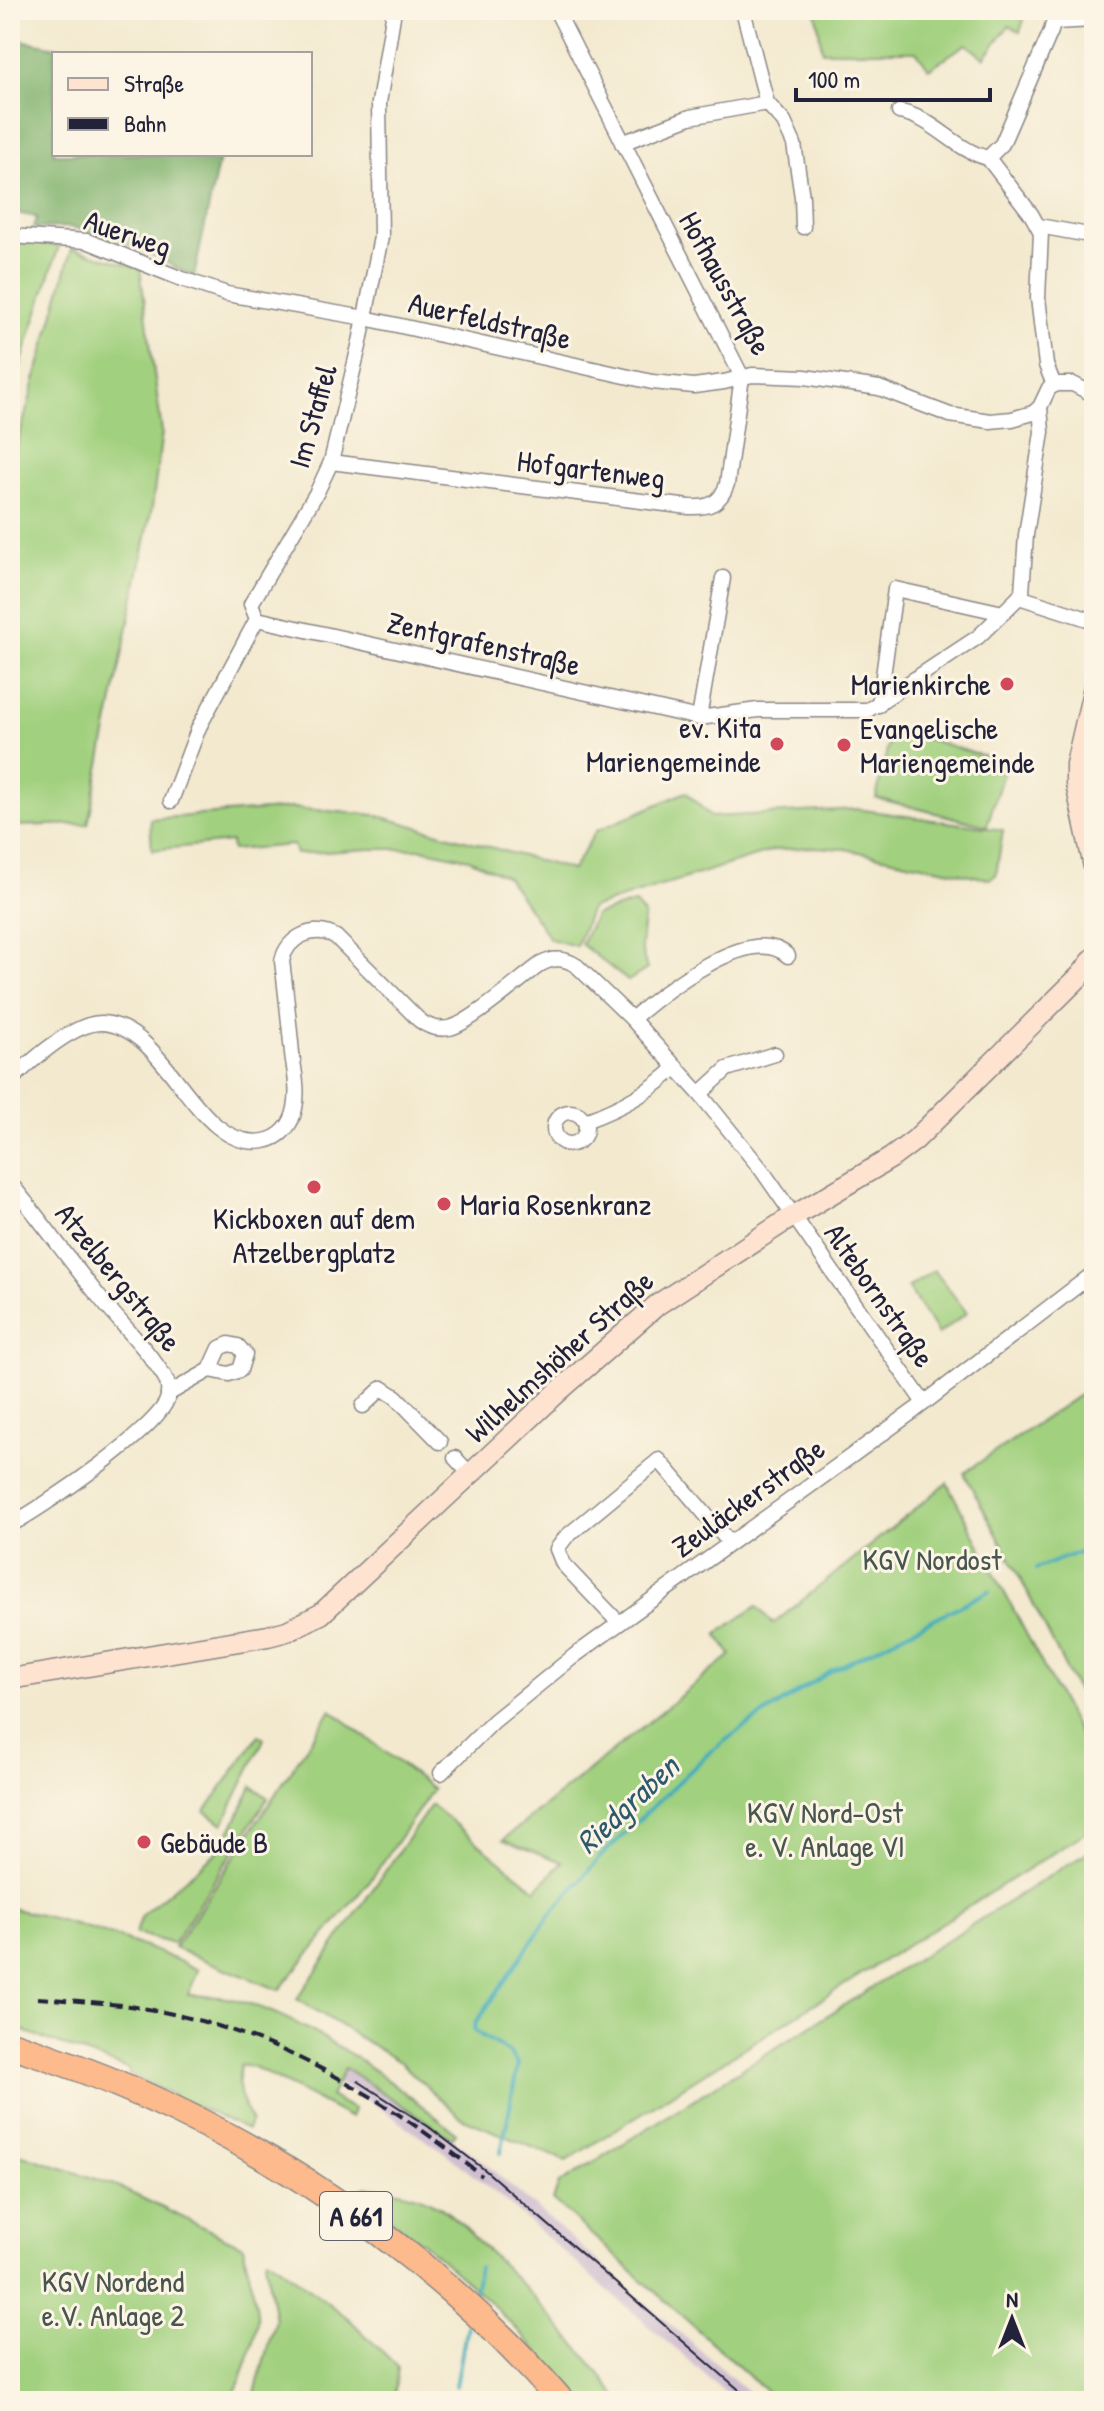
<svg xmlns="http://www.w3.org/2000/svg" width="1104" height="2411" font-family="'Patrick Hand',sans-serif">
<rect width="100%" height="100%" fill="#fcf5e5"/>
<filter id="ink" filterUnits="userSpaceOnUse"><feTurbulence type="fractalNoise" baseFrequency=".0125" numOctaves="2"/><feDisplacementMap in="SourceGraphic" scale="16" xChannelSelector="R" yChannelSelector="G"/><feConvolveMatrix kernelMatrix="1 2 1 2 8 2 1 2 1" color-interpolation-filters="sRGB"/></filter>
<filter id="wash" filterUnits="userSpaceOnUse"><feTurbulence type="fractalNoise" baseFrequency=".006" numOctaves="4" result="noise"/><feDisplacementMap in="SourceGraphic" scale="32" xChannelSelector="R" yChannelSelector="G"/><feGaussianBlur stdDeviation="1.8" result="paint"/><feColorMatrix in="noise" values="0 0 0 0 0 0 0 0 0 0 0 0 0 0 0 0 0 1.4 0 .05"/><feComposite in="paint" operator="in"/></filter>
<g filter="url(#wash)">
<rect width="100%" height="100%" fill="#f3e9cf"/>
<path fill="#cfbdd0" d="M345,2068L421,2116L482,2161L759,2401H735L498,2195L444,2152L377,2106L322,2074Z"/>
<g fill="#a1d07e" stroke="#62795c" stroke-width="2">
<path d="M816,10H1027L1020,32L1009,26L984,58L966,44L929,69L916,51H822Z"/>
<path d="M10,240L59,246L10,398Z"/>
<path d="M72,248L140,268L162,432L152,507L88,824L10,826V470Z"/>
<path d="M892,728L1006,763L987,826L876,798Z"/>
<path d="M686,792L711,817L857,809L1003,830L996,875L989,879L845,849L813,847L774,850L591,908L576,946L550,939L507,877L469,859L421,849H369L296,854L293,845L232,850L231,842L152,850L150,819L292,808L375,815L572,870L596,831Z"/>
<path d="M634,903L644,914L641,947L647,969L628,981L581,944L595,915Z"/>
<path d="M934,1270L967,1313L938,1334L908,1288Z"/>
<path d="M1094,1385V1725L1015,1568L964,1473Z"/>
<path d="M947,1483L1094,1763V1827L566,2161L461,2118L401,2063L297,1999L431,1805L536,1890L562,1862L503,1840L731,1655L717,1634L757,1606L773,1624Z"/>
<path d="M331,1710L433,1789L372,1878L279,1990L174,1948Z"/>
<path d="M259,1735L264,1739L223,1824L205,1811Z"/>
<path d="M252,1786L268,1798L173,1944L136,1933L142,1915L216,1853L233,1827Z"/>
<path d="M1094,1848V2401H777L553,2200L559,2184Z"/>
<path d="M10,1908C74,1922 139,1941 198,1970L188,1995C204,1996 221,1996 237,2000C314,2021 395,2083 456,2133L452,2138L345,2068L330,2096L353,2109L351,2118L254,2067L240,2065C237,2087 240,2101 251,2120L247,2130L130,2075L128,2069L10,2026Z"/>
<path d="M13,2152L114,2185L243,2246C247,2269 255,2291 257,2314C259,2329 240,2391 228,2401H10V2153Z"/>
<path d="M366,2187C389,2189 411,2191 431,2202C451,2212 467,2230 483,2246C533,2294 578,2345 621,2401H585L491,2303L422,2242L354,2192Z"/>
<path d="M268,2258L348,2318L398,2367L394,2399L402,2401H257L255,2393L275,2320L265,2261Z"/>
</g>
<path fill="#80b26d" stroke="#516a54" stroke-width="2" d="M10,38L93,54H54V154H220L194,277L139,248L72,227L33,228L37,217L10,212Z"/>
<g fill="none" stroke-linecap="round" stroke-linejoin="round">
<g stroke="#3dacba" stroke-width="4">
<path d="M1036,1569L1094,1546"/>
<path d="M501,2153L518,2064L509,2052L474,2031L475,2024L548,1918L600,1857L710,1752L741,1729L831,1671L989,1591"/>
<path d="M473,2296L479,2267"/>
<path d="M456,2386L468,2320"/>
</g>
</g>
</g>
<g filter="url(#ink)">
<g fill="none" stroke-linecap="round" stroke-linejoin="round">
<defs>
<g id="minor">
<path d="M556,10L742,377"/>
<path d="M743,10L767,103L784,122L794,144L802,197L803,227"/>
<path d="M1055,22L1094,20"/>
<path d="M899,112C934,117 954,150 988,158L1031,214L1041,232L1038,298L1046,365L1054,385"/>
<path d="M622,143L690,117L767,103"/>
<path d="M988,158L1002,144L1051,31L1057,10"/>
<path d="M1039,226L1094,236"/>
<path d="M10,236L87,241L182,279L227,294L365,318L652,382L694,386L724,382L752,375L805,377L879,388L950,415L990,421L1012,419L1033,413L1040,407L1049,388L1057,384H1073L1094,395"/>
<path d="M331,462L689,507C709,508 720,504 727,484L742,377"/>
<path d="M1019,597L1094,621"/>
<path d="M257,619L699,718L758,710H868L978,637L1019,597L1022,592L1026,535L1042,432L1040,407"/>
<path d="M879,705L895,589L1003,613"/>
<path d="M699,718L723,578"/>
<path d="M171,801L199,727L257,619L251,604L317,492L331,462L360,342L381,237L379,103L394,10"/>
<path d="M632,1019C661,994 751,921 788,956"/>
<path d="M10,1081C30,1062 74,1022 102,1023C168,1026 196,1153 264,1141C281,1138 292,1125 295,1108C299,1090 294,1071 292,1053C289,1022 286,992 282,961C287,937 314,924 336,937L419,1020C428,1027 438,1030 449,1028C470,1024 521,978 541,964C554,957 565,958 577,966L632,1019L700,1094L761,1169L924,1403"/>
<path d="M700,1094L727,1069L775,1054"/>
<circle cx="570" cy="1128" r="16"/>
<path d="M585,1121C618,1109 651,1092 676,1067"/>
<path d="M10,1183C41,1220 69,1260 100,1298C120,1323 145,1346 162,1373C167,1379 169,1388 168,1396C165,1425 39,1510 10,1525"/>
<path d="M168,1394L210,1370L229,1374L240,1370L245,1354L238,1346L229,1344L220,1348L210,1370"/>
<path d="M363,1406L382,1388L396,1397L440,1442"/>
<path d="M455,1458L471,1475"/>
<path d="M619,1623L563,1564L557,1549L566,1537L659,1460L729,1542"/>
<path d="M441,1773L494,1721L574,1656L915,1410L1094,1273"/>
</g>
<g id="secondary">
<path d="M1094,687L1076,764V784L1094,867"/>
<path d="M10,1679L268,1636L287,1631L321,1614L560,1390L657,1305L782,1223L891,1158L915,1140L1082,974L1094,958"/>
</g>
<path id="motorway" d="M10,2044C222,2112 415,2232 561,2401"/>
</defs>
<use href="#minor" stroke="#8a8685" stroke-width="17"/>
<use href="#secondary" stroke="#8a8685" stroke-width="23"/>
<use href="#motorway" stroke="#8a8685" stroke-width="29"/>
<use href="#minor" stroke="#fff" stroke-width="14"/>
<use href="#secondary" stroke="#fee3d1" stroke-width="20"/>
<use href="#motorway" stroke="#fcba8d" stroke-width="26"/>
<path stroke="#22223b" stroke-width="2" d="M358,2081L429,2127L485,2170L752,2401"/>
<path stroke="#22223b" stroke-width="4" stroke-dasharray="12 6" stroke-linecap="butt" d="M37,1998C78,2001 118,2003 158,2011C279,2034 387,2099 482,2176"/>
</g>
</g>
<g fill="#d1495b" stroke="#fcf5e5" stroke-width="3">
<circle cx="1007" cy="684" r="8"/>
<circle cx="777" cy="744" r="8"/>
<circle cx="844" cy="745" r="8"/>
<circle cx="314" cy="1187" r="8"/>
<circle cx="444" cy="1204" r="8"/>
<circle cx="144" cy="1842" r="8"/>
</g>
<g text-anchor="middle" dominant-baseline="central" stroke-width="6" stroke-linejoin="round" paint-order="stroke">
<rect fill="#fcf5e5" stroke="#63616e" stroke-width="2" x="320" y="2192" width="72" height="48" rx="6"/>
<g font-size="28" font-weight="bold" fill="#22223b">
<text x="356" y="2216">A 661</text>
</g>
<g font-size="30" fill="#22223b" stroke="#fcf5e5">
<text transform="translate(128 233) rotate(19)">Auerweg</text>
<text transform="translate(726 283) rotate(61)">Hofhausstraße</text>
<text transform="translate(490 320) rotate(13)">Auerfeldstraße</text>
<text transform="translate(312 416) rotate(-74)">Im Staffel</text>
<text transform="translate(591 469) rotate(7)">Hofgartenweg</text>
<text transform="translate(484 643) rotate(13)">Zentgrafenstraße</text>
<text transform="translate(119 1277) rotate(51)">Atzelbergstraße</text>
<text transform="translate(880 1295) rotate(55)">Altebornstraße</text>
<text transform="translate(559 1356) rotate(-42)">Wilhelmshöher Straße</text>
<text transform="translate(748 1497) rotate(-36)">Zeuläckerstraße</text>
</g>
<g font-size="30" fill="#22223b" stroke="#fcf5e5" text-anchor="start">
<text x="991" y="684" text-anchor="end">Marienkirche</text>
<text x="761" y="727" text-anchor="end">ev. Kita<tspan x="761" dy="34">Mariengemeinde</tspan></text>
<text x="860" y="728">Evangelische<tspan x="860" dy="34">Mariengemeinde</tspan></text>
<text x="460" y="1204">Maria Rosenkranz</text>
<text x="314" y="1218" text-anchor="middle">Kickboxen auf dem<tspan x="314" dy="34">Atzelbergplatz</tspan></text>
<text x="160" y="1842">Gebäude B</text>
</g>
<g font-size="30" fill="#48564f" stroke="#fcf5e5">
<text x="932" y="1559">KGV Nordost</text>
<text x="825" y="1812">KGV Nord-Ost<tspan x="825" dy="34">e. V. Anlage VI</tspan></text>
<text x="113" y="2281">KGV Nordend<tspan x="113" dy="34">e.V. Anlage 2</tspan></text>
</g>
<g font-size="32" font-style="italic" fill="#2d596e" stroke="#fcf5e5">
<text transform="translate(627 1804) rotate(-43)">Riedgraben</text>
</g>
</g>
<rect width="1104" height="2411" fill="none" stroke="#fcf5e5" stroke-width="40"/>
<rect x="52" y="52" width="260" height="104" fill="#fcf5e5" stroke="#a5a1a1" stroke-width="2"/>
<rect x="68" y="78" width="40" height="12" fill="#fee3d1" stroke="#a5a1a1" stroke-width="2"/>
<text x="124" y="92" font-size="24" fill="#22223b">Straße</text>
<rect x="68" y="118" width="40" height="12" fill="#22223b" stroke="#a5a1a1" stroke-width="2"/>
<text x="124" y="132" font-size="24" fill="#22223b">Bahn</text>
<g transform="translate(1012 2319)" stroke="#fcf5e5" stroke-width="6" paint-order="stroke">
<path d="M0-6L14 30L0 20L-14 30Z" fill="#22223b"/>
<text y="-12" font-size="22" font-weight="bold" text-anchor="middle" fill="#22223b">N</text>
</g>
<path d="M796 88v12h194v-12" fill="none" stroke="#22223b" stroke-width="4"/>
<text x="808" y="88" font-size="24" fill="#22223b" stroke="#fcf5e5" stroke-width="6" paint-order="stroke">100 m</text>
</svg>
